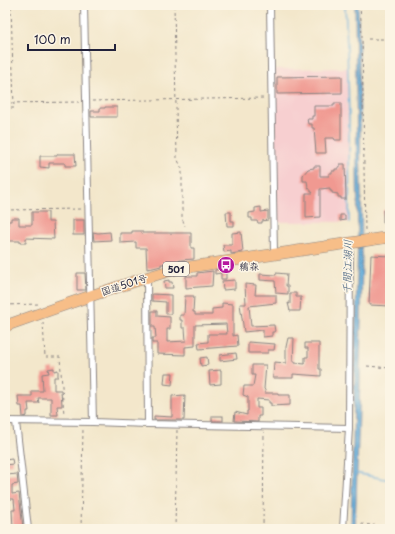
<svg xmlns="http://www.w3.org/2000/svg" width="395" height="534" font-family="'Playpen Sans','Klee One',sans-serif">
<rect width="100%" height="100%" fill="#fcf5e5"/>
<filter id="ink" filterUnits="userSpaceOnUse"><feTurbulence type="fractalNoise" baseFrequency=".025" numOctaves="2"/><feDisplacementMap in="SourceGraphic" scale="8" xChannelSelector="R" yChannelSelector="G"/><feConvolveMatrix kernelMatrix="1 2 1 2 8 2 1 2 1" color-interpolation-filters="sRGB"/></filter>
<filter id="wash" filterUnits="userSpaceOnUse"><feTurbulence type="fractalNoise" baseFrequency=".012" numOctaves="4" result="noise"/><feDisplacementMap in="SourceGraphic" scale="16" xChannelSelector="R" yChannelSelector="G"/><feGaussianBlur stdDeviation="0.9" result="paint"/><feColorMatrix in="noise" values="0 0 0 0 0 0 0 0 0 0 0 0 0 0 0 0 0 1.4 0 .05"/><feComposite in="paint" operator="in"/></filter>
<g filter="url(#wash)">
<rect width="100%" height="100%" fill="#f3e7cb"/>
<path fill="#f7cfd0" d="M347,68L349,222H275L274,69Z"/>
<path fill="#62abd9" stroke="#42668a" d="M355,5H358L362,252L360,380L355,529H351L358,236Z"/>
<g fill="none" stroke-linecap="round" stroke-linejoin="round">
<g stroke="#62abd9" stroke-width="1.5">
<path d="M345,5C349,77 350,150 349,222"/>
<path d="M355,473L390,480"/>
</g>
</g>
<g id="blocks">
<g fill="#f09991">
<path d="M342,76V93L277,94V77Z"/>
<path d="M334,103H341V140H335L334,138H325L326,153H316L314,128H312V124H308L307,119H312V116H314V106H334Z"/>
<path d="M105,107H117V117H91V111H100V108H105Z"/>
<path d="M57,154H75L76,166H65V163H49V168L40,167V156H57Z"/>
<path d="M340,164H345L346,199H341V197H338V194L332,193V191H330V188L320,189V217L306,218V193H313L308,187L307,181H303V175L308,169L314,168V166H320V176H329V173H332V171H335V169H338V167H340Z"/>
<path d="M261,207V212L268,211V220L262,221V223H258L257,221H252V218H249V213L255,212V208Z"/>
<path d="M383,210H390V224L383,223Z"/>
<path d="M32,212H48V222H53L54,239L26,238V243H20V241H7V233H5V227H8V221H11V218H19V225H32Z"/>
<path d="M226,212H231V221H234V226H227Z"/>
<path d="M340,215H345V220L340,221Z"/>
<rect x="73" y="220" width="11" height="15"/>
<path d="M132,231H142V233H191V248H194V259L181,260L167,264H161V266L153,268L147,269L146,248H136V242L120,243V233H132Z"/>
<path d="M93,232L98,233L110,232L111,240L94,241Z"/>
<path d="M241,232L243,252L231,254V251L224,252L223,245H232V233Z"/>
<path d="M371,255L390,256V306L369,305Z"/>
<path d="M254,264V269H247V266Z"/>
<path d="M223,269L224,273H226V279H221V273L215,274V270Z"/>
<path d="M213,271L212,286L186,288V276H197V273Z"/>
<path d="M77,273H85L86,290H77Z"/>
<path d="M276,273L287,274L286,286H288V294L276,293L275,281L260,280V274L276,275Z"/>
<path d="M169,280V282H172L173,288H165L164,281Z"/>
<path d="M235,280V289L223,290L222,281Z"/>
<path d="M245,284L256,285L255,295H276V303L249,306L251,326L274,325L275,332H272V336L263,337V330L244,332L240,304H246Z"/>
<path d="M290,293H296V297H301L300,311H290L288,303L290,304Z"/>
<path d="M152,294L171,295V314H166V302L152,301Z"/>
<path d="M185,296H194L193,312H195V315H212V309L222,308V303L233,304V336L237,335L238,346L199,349L198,343L208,342V334H227L226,324L195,325V346L185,347V355L157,354V343H152V338H156L155,327H152V311H157V316L170,317V329H167V342L186,341L185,328H182V320H180V315H184Z"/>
<path d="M288,338H294L293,362H295V363L305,364V357H308V348H305V343H319V369H321V376L293,374V378H273L274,362L286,363V347Z"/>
<path d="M248,342L275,344L274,350H268V353H248Z"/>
<path d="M236,353L237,359L220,361V355Z"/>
<path d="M207,357L208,365L201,366L200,358Z"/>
<path d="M252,365H266L264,389L265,390V393H278V395H290V405L271,406V403H269V400L257,399V408H261V416H258V422L234,421L235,412L247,415V411H248V397L243,395L244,386H253L255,375H252Z"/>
<path d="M54,368V371L58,370V377H54V390H61L62,406H57L58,415H51V398H38L39,403H28L29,411H27V416L23,417L22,406H19L18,396H32V391H43L42,374L49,373L48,369Z"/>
<path d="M221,370V384L210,385L209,371Z"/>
<path d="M165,373H173L172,385L164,384Z"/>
<path d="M185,395L184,420H154V416L172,417V396Z"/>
<rect x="212" y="416" width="11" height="5"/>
<path d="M12,459L13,464L5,465V460Z"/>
<path d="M17,474L18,484L12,485V494L19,493L23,528L13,529L12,510H15L14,499H6L5,489H7V475Z"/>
</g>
</g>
</g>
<g filter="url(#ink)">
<use href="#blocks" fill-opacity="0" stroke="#8a8483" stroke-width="1"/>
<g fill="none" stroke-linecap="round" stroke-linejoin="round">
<defs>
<g id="minor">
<path d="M84,5L93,422"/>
<path d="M270,5L274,254"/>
<path d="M147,277L148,424L349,428"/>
<path d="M5,421L93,422L148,424"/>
<path d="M16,422L28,529"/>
<path d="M343,529L349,428L350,243"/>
</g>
<path id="trunk" d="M5,326C62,306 118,285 176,269L390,237"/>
</defs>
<use href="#minor" stroke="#8a8483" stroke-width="8"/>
<use href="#trunk" stroke="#8a8483" stroke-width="12"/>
<g stroke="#8a8483" stroke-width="1" stroke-dasharray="3 3" stroke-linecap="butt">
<path d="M174,5L177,158L182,169V218L185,226"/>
<path d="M360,5L362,36L365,232"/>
<path d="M368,39H390"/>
<path d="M92,101L265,98"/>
<path d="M5,103L79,102"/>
<path d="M5,108H14L11,5"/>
<path d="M5,210L82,209"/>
<path d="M5,305L39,304"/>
<path d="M43,322L45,357H60L64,415"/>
<path d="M367,366L390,368"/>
<path d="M361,524L382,526"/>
<path d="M81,529L83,429"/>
<path d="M175,529L177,430"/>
<path d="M263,529L264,432"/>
<path d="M382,529V526H390"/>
</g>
<use href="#minor" stroke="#fff" stroke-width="6"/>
<use href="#trunk" stroke="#f7be88" stroke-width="11"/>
</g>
</g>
<defs>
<symbol id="bus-disc" viewBox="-11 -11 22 22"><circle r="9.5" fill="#b5179e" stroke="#fcf5e5"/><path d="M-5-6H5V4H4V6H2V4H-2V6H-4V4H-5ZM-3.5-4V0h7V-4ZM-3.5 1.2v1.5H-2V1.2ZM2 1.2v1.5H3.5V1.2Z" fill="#fff"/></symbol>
</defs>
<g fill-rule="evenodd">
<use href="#bus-disc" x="216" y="255" width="20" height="20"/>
</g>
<g text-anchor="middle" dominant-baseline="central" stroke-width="3" stroke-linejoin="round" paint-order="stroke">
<rect fill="#fcf5e5" stroke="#63616e" stroke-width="1" x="163" y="262" width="26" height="14" rx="3"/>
<g font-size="9" font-weight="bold" fill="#22223b">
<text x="176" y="269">501</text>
</g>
<g font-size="10" fill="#22223b" stroke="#fcf5e5" text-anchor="start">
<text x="239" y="265">鵜森</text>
</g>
<g font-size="10" fill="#22223b" stroke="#fcf5e5">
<text transform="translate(124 284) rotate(-18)">国道501号</text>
</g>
<g font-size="11" font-style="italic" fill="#3c597a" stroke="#fcf5e5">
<text transform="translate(347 267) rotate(-89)">千間江湖川</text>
</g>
</g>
<rect width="395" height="534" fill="none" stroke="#fcf5e5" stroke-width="20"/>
<path d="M28 44v6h87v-6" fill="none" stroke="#22223b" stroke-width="2"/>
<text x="34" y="44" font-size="12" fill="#22223b" stroke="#fcf5e5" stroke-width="3" paint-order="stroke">100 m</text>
</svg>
